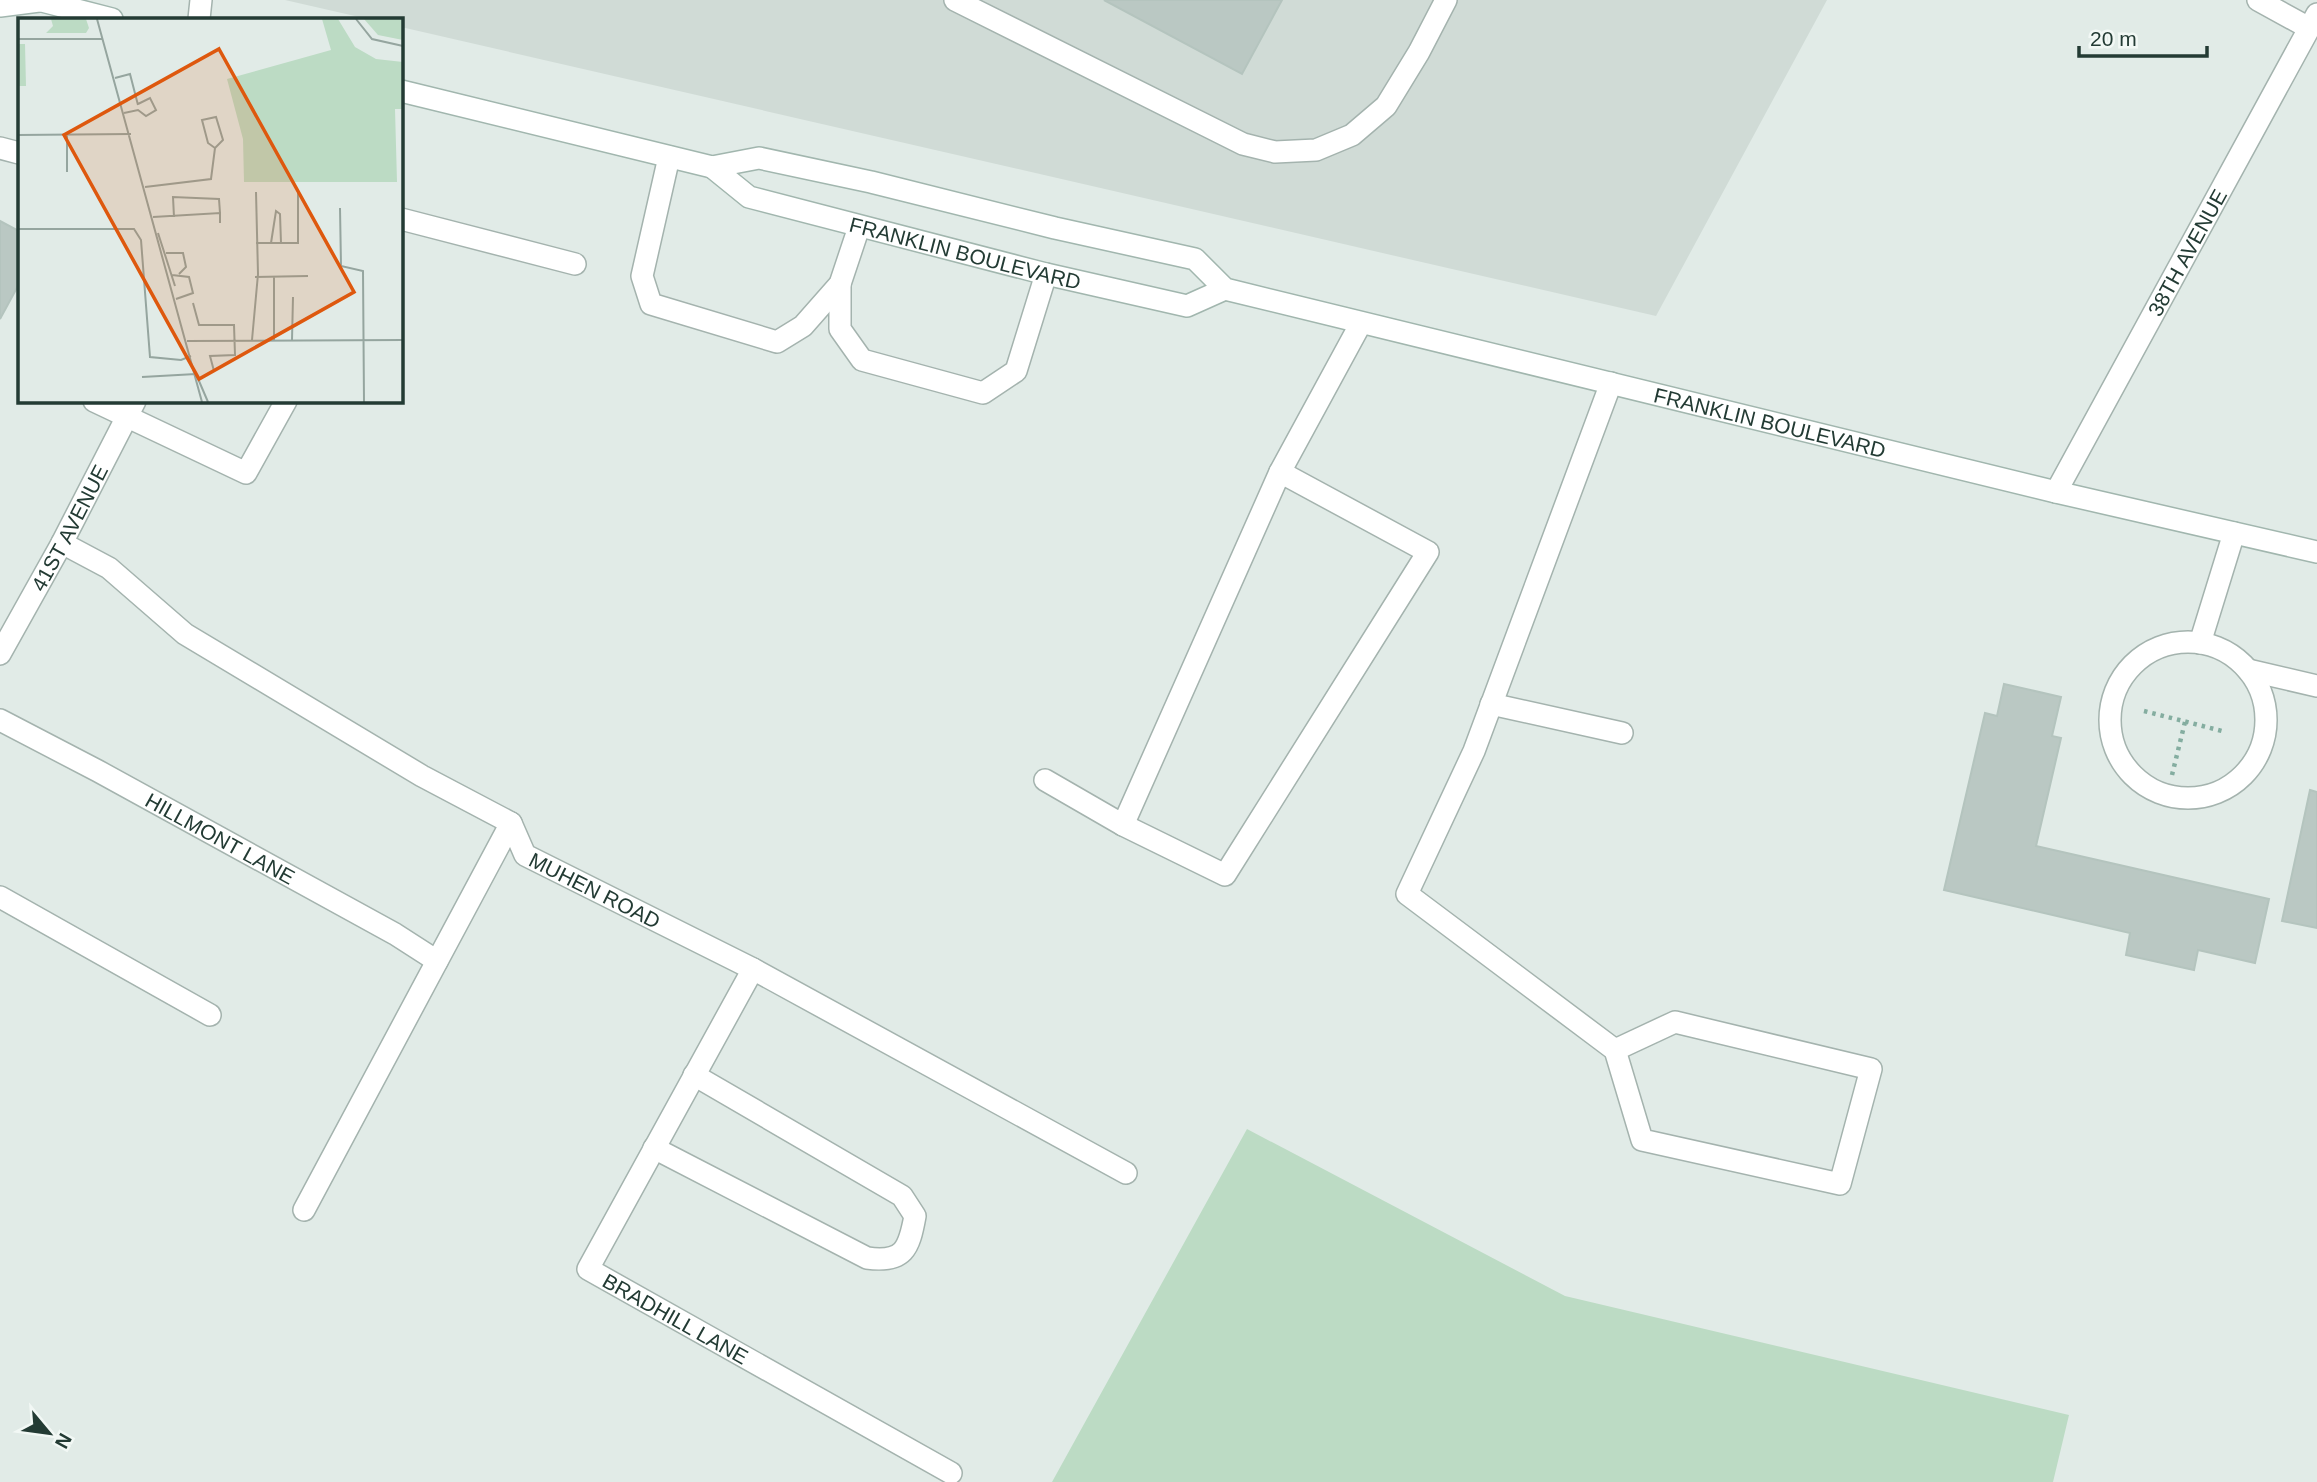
<svg xmlns="http://www.w3.org/2000/svg" width="2317" height="1482" font-family="Helvetica,sans-serif">
<rect width="100%" height="100%" fill="#e1ebe7"/>
<path fill="#d0dbd6" d="M285,0H1827L1656,316L401,27V19H368Z"/>
<path fill="#bcdbc4" d="M1247,1129L1565,1296L2069,1415L2053,1482H1052Z"/>
<g fill="#bac8c3" stroke="#b4c4be" stroke-width="2">
<path d="M1104,0H1282L1242,74Z"/>
<path d="M0,221L19,231V284L0,319Z"/>
<path d="M2004,684L2061,697L2052,736L2061,738L2036,846L2269,899L2255,963L2198,950L2194,970L2126,955L2130,933L1944,890L1985,713L1997,716Z"/>
<path d="M2310,790L2317,792V928L2282,921Z"/>
</g>
<g fill="none" stroke-linecap="round" stroke-linejoin="round">
<defs>
<g id="service">
<path d="M955,0L1243,144L1275,152L1316,150L1352,135L1386,106L1419,52L1446,0"/>
<path d="M2258,0L2309,28"/>
<path d="M199,19L201,0"/>
<path d="M0,148L19,153"/>
<path d="M669,157L642,276L651,304L777,342L803,326L840,284L859,227"/>
<path d="M401,219L575,264"/>
<path d="M840,284V329L862,360L983,393L1016,371L1046,274"/>
<path d="M1611,383L1474,751L1407,894L1615,1050L1642,1140L1840,1184L1871,1069L1675,1022L1615,1050"/>
<path d="M94,401L246,473L286,401"/>
<circle cx="2188" cy="720" r="78"/>
<path d="M2200,643L2234,533"/>
<path d="M2248,670L2317,686"/>
<path d="M1491,704L1622,733"/>
<path d="M1045,780L1123,825L1280,472L1361,323"/>
<path d="M1123,825L1225,875L1428,552L1280,472"/>
<path d="M0,897L210,1015"/>
<path d="M654,1148L867,1258C904,1263 909,1249 915,1216L902,1196L694,1075"/>
</g>
<g id="minor">
<path id="s1" d="M2056,492L2317,14"/>
<path id="s2" d="M62,543L109,568L185,634L422,776L511,823L525,855L753,969L1126,1173"/>
<path id="s3" d="M0,654L62,543L135,401"/>
<path id="s4" d="M0,720L98,771L395,934L437,961"/>
<path id="s5" d="M753,969L588,1269L951,1473"/>
<path d="M304,1210L511,823"/>
</g>
<g id="secondary">
<path d="M38,0L112,19"/>
<path d="M0,6L39,1"/>
<path id="s6" d="M401,91L712,167L759,158L871,182L1055,228L1195,259L1225,289L2056,492L2317,552"/>
<path id="s7" d="M712,167L749,197L1046,274L1187,306L1225,289"/>
</g>
</defs>
<use href="#service" stroke="#a4b3ae" stroke-width="24"/>
<use href="#minor" stroke="#a4b3ae" stroke-width="24"/>
<use href="#secondary" stroke="#a1b6ae" stroke-width="24"/>
<g stroke="#84ada0" stroke-width="4.5" stroke-dasharray="3.5 5" stroke-linecap="butt">
<path d="M2144,711L2226,732"/>
<path d="M2172,775L2185,722"/>
</g>
<use href="#service" stroke="#fff" stroke-width="21"/>
<use href="#minor" stroke="#fff" stroke-width="21"/>
<use href="#secondary" stroke="#fff" stroke-width="21"/>
</g>
<g text-anchor="middle" dominant-baseline="central" stroke-width="5" stroke-linejoin="round" paint-order="stroke">
<g font-size="21" fill="#233b34" stroke="#f2f8f5">
<text stroke="none"><textPath href="#s7" startOffset="271">FRANKLIN BOULEVARD</textPath></text>
<text stroke="none"><textPath href="#s1" startOffset="273">38TH AVENUE</textPath></text>
<text stroke="none"><textPath href="#s6" startOffset="1419">FRANKLIN BOULEVARD</textPath></text>
<text stroke="none"><textPath href="#s3" startOffset="144">41ST AVENUE</textPath></text>
<text stroke="none"><textPath href="#s4" startOffset="250">HILLMONT LANE</textPath></text>
<text stroke="none"><textPath href="#s2" startOffset="644">MUHEN ROAD</textPath></text>
<text stroke="none"><textPath href="#s5" startOffset="443">BRADHILL LANE</textPath></text>
</g>
</g>
<g transform="translate(18 18)">
<rect width="385" height="385" fill="#e1ebe7"/>
<path d="M33,1H68L71,10L68,15H28L35,8ZM304,1H320L337,29L358,41L385,44V91H377L379,164H226L225,121L209,61L313,32ZM346,1H385V22L360,17ZM0,26H7L8,68H0Z" fill="#bcdbc4"/>
<path fill="none" stroke="#95a59f" stroke-width="2" d="M79,1L184,384M338,1L354,21L385,28M0,21H85M97,60L112,56L120,87M106,95L120,92L128,98L138,92L132,80L120,86M0,117L113,116M49,154V116M127,169L193,161L197,130L205,122L198,99L184,102L190,125L197,130M322,190L323,248L345,253L346,384M135,199L202,195V205M156,199L155,179L201,181L202,195M0,211H116L123,222L132,339L163,342L173,338M140,215L157,268M238,225H280V175M253,225L258,193L262,196L263,225M148,235H165L168,249L161,256M154,257L171,259L175,275L158,281M237,259L290,258M256,259V323M175,285L181,307H216L217,337L192,338L196,353M234,322L240,256L238,174M274,322L275,279M169,323L385,322M178,356L190,384M124,359L178,356"/>
<path fill="#de580e" fill-opacity="0.15" stroke="#de580e" stroke-width="3.5" d="M201,31L336,274L181,361L46,117Z"/>
<rect width="385" height="385" fill="none" stroke="#233b34" stroke-width="3.5"/>
</g>
<g transform="translate(49 1433) rotate(119)" stroke="#f2f8f5" stroke-width="5" paint-order="stroke">
<path d="M0-5L12 26L0 18L-12 26Z" fill="#233b34"/>
<text y="-10" font-size="19" font-weight="bold" text-anchor="middle" fill="#233b34">N</text>
</g>
<path d="M2079 46v10h128v-10" fill="none" stroke="#233b34" stroke-width="3.5"/>
<text x="2090" y="46" font-size="21" fill="#233b34" stroke="#f2f8f5" stroke-width="5" paint-order="stroke">20 m</text>
</svg>
